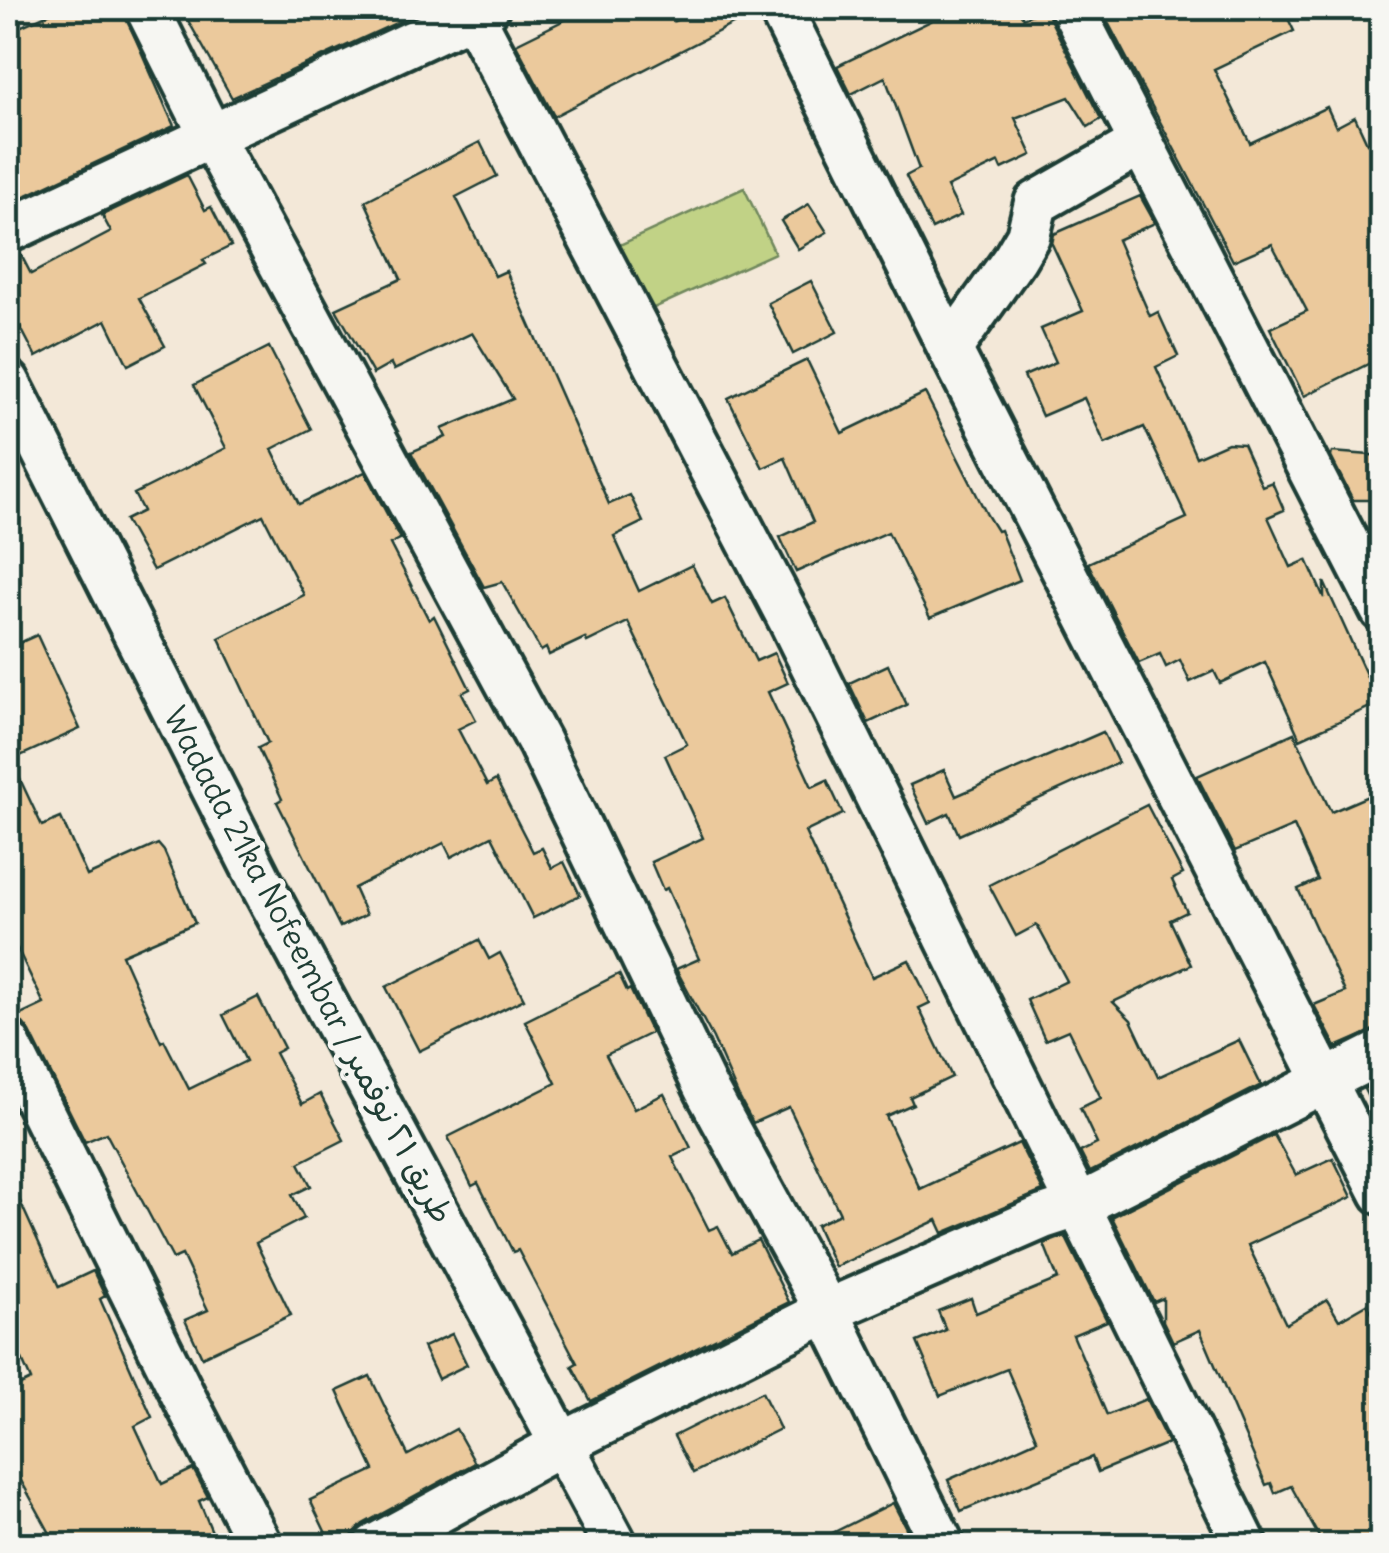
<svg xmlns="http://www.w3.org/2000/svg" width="1389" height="1553" font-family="Delius,'Playpen Sans Arabic',sans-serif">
<rect width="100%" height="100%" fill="#f3e8d8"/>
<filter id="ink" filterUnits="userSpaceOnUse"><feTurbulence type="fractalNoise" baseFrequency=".01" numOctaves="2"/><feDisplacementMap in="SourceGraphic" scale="20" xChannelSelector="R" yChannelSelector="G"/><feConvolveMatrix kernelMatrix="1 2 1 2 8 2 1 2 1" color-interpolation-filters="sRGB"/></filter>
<g filter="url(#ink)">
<path fill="#c1d286" stroke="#70885d" stroke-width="2.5" d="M744,188L775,253L645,312L615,247Z"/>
<g fill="#ebc99c" stroke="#1f3d34" stroke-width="2.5">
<path d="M62,8H122L174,126L8,204V32Z"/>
<path d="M181,8H429L232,98Z"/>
<path d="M589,8H667L674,21L701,8H755L756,12L554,116L516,44Z"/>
<path d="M924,8H1018L1023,18L1047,8L1050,19L1101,119L1088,127L1069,97L1015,118L1032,155L1002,169L999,162L947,187L961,215L932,229L906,176L919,169L885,77L851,94L837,66L931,21Z"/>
<path d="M1103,8H1283L1294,31L1214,69L1250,143L1327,107L1336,127L1355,117L1367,143L1382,136V173L1371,179L1382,201V357L1304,396L1270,328L1307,311L1272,244L1233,261L1101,9Z"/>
<path d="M480,142L497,176L456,197L495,276L506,271L609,504L630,495L643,522L614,536L639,591L692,565L712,604L725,598L756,661L774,653L788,683L768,692L812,787L827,780L843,814L805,832L872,977L909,960L930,1003L919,1008L952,1077L910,1097L913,1104L886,1116L920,1189L1019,1143L1043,1191L943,1233L937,1220L835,1267L816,1225L840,1214L789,1107L753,1123L738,1095L713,1038L676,969L699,959L667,888L663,890L651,862L703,838L665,755L687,744L628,622L587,642L585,638L549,655L546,648L541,651L502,582L484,587L411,452L446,437L442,429L513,399L472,333L394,370L391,364L373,374L336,309L401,279L365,201Z"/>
<path d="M187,175L205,210L211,207L231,246L203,260L206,264L139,298L165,346L128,365L106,320L36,357L8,303V256L20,253L31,274L111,232L102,215Z"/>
<path d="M1140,196L1155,223L1117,240L1150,316L1158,312L1178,356L1156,367L1196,457L1228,443L1243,444L1262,486L1272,482L1284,510L1268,517L1291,567L1307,560L1324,598V582L1379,703L1300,739L1265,662L1220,683L1214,671L1190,682L1180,660L1166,667L1160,654L1139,663L1088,563L1187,518L1144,427L1105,444L1084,398L1042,416L1024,376L1056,362L1041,329L1083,311L1052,244L1054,234Z"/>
<path d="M809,204L827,232L798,249L781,221Z"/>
<path d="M811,281L837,332L793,354L768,303Z"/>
<path d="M269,347L311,429L272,449L299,504L365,472L400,539L390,544L429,620L434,616L470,689L462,693L476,720L458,729L487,785L496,780L533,852L542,848L552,868L564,862L580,895L533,918L492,836L451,857L444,843L354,888L366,915L340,927L277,802L282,799L258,748L268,743L219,638L304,595L263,515L153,570L125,520L143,511L134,494L226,448L194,385Z"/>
<path d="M807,360L842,433L925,393L987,515L997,531L1000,530L1020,580L930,618L888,532L796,572L780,537L813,522L785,458L763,468L728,398Z"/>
<path d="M1332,452L1382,456V500H1353L1331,457Z"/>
<path d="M37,635L80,729L11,760L42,826L61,818L87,876L158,844L164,851L195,923L122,955L161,1042L164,1040L189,1089L246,1061L223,1015L258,997L284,1048L275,1053L302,1104L320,1094L344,1140L299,1163L311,1186L292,1195L304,1218L256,1243L291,1315L202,1357L185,1320L208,1310L182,1255L173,1259L106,1133L85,1142L30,1032L23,1023L12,1019L44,1004L8,929V648Z"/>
<path d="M888,665L907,705L868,723L849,683Z"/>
<path d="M1103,732L1118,763L959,835L949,813L928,823L910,785L944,770L956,796Z"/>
<path d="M1294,733L1331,812L1382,790V1027L1336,1047L1314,1005L1345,992L1298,889L1318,880L1294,826L1235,851L1197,776Z"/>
<path d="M1147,805L1183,874L1172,880L1187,912L1170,920L1191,965L1113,1002L1131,1020L1158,1077L1239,1040L1261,1085L1090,1172L1080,1152L1097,1144L1080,1108L1101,1098L1068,1030L1045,1040L1027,1000L1067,981L1037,925L1016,936L989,885Z"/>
<path d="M479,940L489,959L500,953L524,999L419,1051L386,987Z"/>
<path d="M619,974L627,991L630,989L651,1033L606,1055L634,1109L664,1094L691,1148L672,1157L709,1230L718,1226L732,1253L758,1240L789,1302L591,1401L572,1366L577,1363L518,1250L513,1252L478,1183L472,1186L448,1137L556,1083L525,1021Z"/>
<path d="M1382,1080V1126L1364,1089Z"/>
<path d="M1274,1135L1296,1175L1333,1158L1352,1197L1248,1245L1286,1324L1327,1300L1339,1320L1367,1304L1382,1330V1546H1324L1291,1486L1275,1493L1271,1483L1266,1485L1200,1330L1173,1342L1163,1321V1298L1154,1302L1112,1217Z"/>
<path d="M8,1175L59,1287L93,1271L105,1296L100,1299L152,1417L135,1426L162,1484L193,1469L208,1497L199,1501L218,1546H57L19,1477L8,1484V1391L31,1380L8,1328Z"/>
<path d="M1065,1236L1107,1321L1073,1335L1107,1415L1146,1399L1168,1443L1098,1472L1092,1457L961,1511L948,1480L1037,1440L1007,1369L940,1396L917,1342L946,1330L938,1311L971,1298L976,1313L1058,1279L1044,1244Z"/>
<path d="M452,1334L467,1365L438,1379L423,1347Z"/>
<path d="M370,1376L408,1455L456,1429L475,1463L363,1524L353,1534L350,1546H332L310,1500L374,1470L337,1391Z"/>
<path d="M762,1392L780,1429L693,1473L674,1436Z"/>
<path d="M893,1503L908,1532L875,1546H806Z"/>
</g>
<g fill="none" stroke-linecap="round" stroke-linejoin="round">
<defs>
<g id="minor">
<path d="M147,8L210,134L539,742L706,1089L827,1311L943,1546"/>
<path d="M469,8L791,622L1246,1546"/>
<path d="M780,8L950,349L1382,1193"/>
<path d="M1072,8L1382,610"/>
<path d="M8,231L487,8"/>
<path d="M950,349L1015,258L1028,236L1036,203L1141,143"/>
<path d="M8,382L261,883L616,1546"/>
<path d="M8,1043L188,1405L261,1546"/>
<path d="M375,1546L562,1444L827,1311L1043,1217L1080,1205L1382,1052"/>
</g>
</defs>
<use href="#minor" stroke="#1f3d34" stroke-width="50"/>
<use href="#minor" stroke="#f6f6f2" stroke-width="42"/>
</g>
</g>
<g text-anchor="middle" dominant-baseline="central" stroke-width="10" stroke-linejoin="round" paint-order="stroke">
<g font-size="32" fill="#1f3d34" stroke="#f6f6f2">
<text transform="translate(309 965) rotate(62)">Wadada 21ka Nofeembar / طريق ٢١ نوفمبر</text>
</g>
</g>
<rect width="1389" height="1553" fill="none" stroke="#f6f6f2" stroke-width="40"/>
<rect x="20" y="20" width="1349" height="1513" fill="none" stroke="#1f3d34" stroke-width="4" filter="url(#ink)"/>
</svg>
